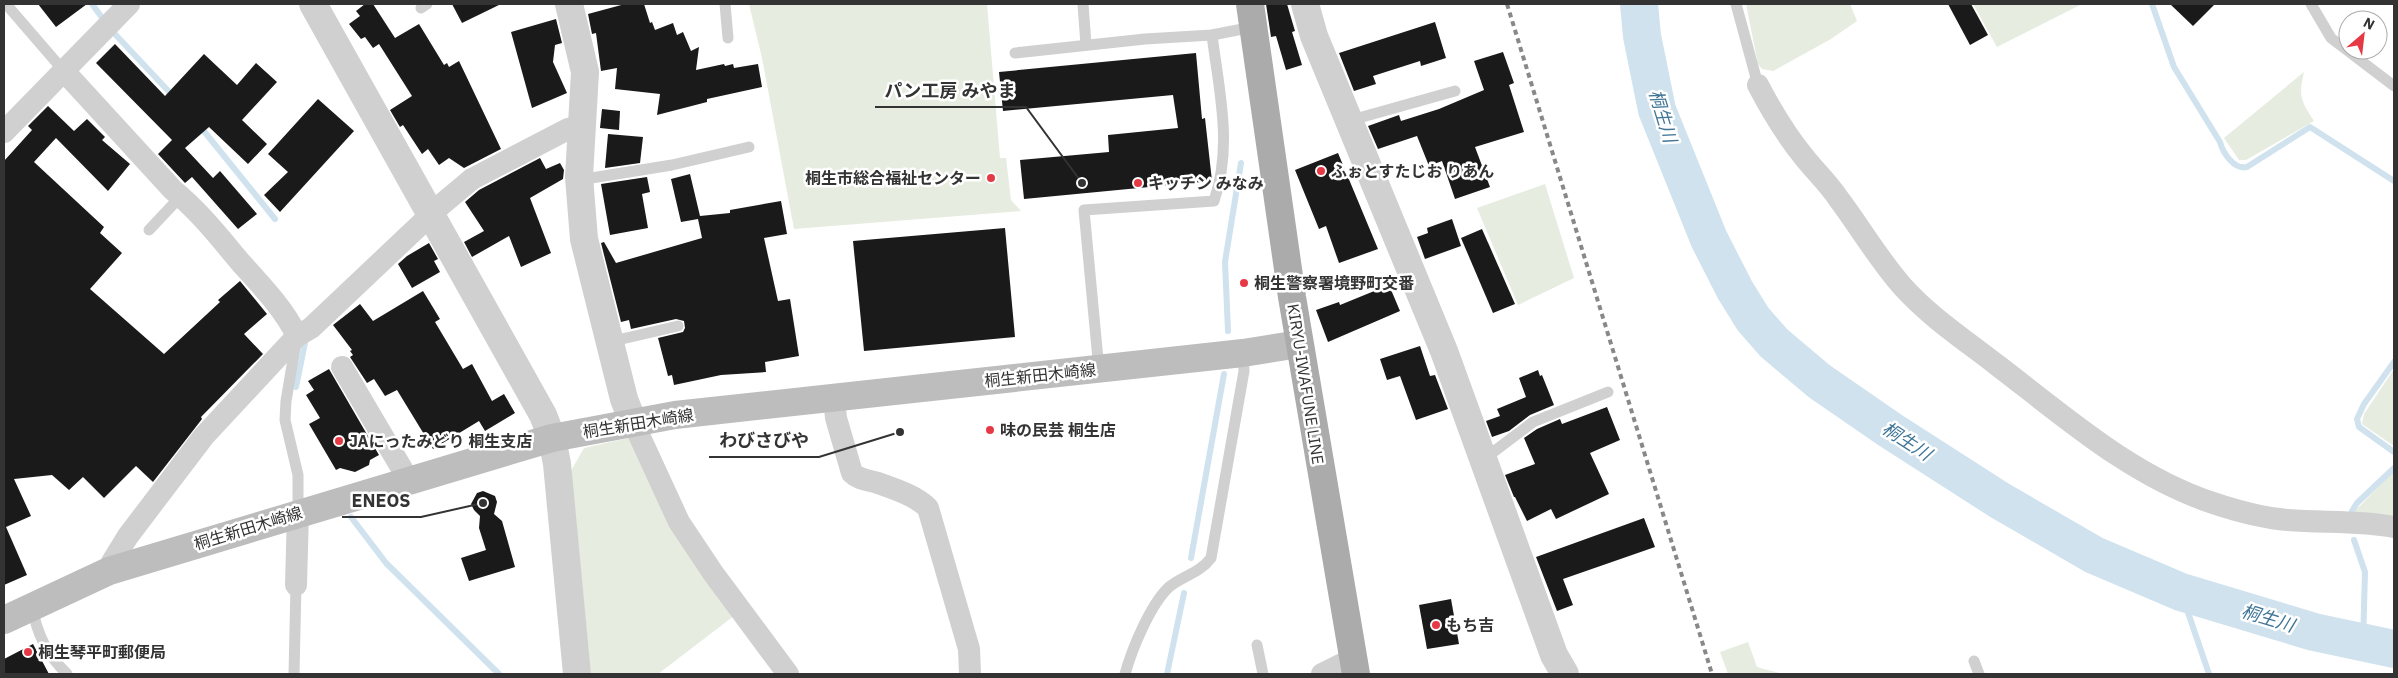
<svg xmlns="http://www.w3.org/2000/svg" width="2398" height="678" font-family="'IBM Plex Sans','Noto Sans JP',sans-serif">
<rect width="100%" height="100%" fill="#fff"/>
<g fill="#e6ecdf">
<path d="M749,4H987L1000,158H1006L1011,200L1021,211L794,229L762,58Z"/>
<path d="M1746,4H1850L1857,21L1831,39L1773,71L1762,69L1758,64Z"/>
<path d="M1973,4H2082L1997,47Z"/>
<path d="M2304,72C2298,96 2301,101 2314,121L2246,160H2239L2224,138Z"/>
<path d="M1545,184L1574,278L1518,305L1477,208Z"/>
<path d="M2394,369V446L2362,424L2364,414Z"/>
<path d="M628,438L635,443L739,612L658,674H591L571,471L584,448Z"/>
<path d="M2394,471V517L2354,512Z"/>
<path d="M1748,642L1757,667L1783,674H1728L1720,652Z"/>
</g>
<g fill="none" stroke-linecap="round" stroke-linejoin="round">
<g stroke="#cfe2ee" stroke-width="6">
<path d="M92,4L103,19"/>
<path d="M2152,4L2174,67L2220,142C2223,153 2234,170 2247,167L2310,127L2394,181"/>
<path d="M113,32L174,97"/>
<path d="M199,125L275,219"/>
<path d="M1228,331L1225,262L1241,163"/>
<path d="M2394,362L2364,404L2357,419L2359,427L2394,452"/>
<path d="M296,387L305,343"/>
<path d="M2352,511L2357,503L2394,468"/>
<path d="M351,517L386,563L499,674"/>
<path d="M2354,540L2365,572L2363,643"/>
<path d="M1191,558L1224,374"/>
<path d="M2181,592L2209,674"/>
<path d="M1167,674L1184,593"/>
</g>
<path stroke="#cfe2ee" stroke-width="38" d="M1639,4L1642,36L1657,110L1709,239L1735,290L1753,319L1774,343L1819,381L1890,430L1999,500L2094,555L2181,592L2314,632L2394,649"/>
</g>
<g fill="#1a1a1a">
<path d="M38,4H87L56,27Z"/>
<path d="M365,4H373L395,38L419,24L444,65L447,63L449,67L459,61L501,149L464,168L449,158L439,165L428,149L422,154L403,125L400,127L390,110L412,96L379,44L373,48L365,37L361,39L349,24L360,16L356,11Z"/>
<path d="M452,4H501L462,23Z"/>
<path d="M625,4H644L650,23L652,22L655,30L673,23L677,35L683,32L691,51L699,47L696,70L724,64L725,66L733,64L734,68L758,64L762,87L707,99V102L657,115L660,94L615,89L617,68L601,71L596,33L592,34L588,14Z"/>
<path d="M1266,4H1287L1295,31L1292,32L1302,65L1286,70L1276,36L1271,37Z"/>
<path d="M1948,4H1971L1988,35L1970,45Z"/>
<path d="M2170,4H2215L2193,26Z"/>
<path d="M556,19L562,43L555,45L553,62L567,93L532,108L511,32Z"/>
<path d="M1435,22L1446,58L1421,66L1420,61L1373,76L1376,84L1354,91L1339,53Z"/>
<path d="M115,44L165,96L204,54L237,85L256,63L277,82L242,120L267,144L248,164L209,127L185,148L213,178L220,171L257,214L238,229L192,177L185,183L158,154L172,140L96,63Z"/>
<path d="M1503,52L1514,83L1509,85L1524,132L1475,147L1490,187L1455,199L1442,161L1429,166L1417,136L1378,149L1368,126L1399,115L1401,121L1439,109L1484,90L1474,61Z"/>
<path d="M1196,53L1202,119L1205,118L1212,181L1024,199L1020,160L1109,152L1108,135L1178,128L1173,95L1003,111L999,72Z"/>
<path d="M318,99L354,131L280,212L264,195L288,172L268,154Z"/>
<path d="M48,106L74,131L87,119L105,137L102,140L130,164L108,191L56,138L34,162L104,227L100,233L122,253L90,289L164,354L220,302L218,300L240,281L267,314L244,334L263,354L201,417L202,419L153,482L136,466L104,498L83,477L69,490L52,475L14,479L31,516L6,527L27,575L4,585V161L32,130L28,126Z"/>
<path d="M602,109L620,111L619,130L600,128Z"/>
<path d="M608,134L643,137L640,163L605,168Z"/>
<path d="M1338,153L1378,249L1339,263L1326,226L1319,229L1295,170Z"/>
<path d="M540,158L546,169L560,163L564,170L563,179L530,198L551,253L521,267L509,236L472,257L464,242L484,231L465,202L479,190Z"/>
<path d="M690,174L700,216L730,213V210L781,201L787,234L764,238L778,301L790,299L799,356L765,362L766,372L721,375L674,385L672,375L668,376L658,338L683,332L685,328L684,321L676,319L631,329L629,320L621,322L601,243L604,242L616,263L702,238L698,219L681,222L671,179Z"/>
<path d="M647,177L650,192L642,194L648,228L610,235L601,184Z"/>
<path d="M1452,219L1461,246L1425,259L1417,237L1428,233L1427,228Z"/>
<path d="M1005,228L1015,337L864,351L853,241Z"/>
<path d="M1482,229L1515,304L1493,313L1461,238Z"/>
<path d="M429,243L438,259L434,261L440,272L412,288L398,264L407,256Z"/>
<path d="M1389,285L1400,311L1328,342L1316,310L1339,302L1340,305Z"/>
<path d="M423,291L440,319L435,322L463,369L472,364L492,401L504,394L515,413L485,431L479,421L433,449L397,390L385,396L374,379L367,383L350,357L353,355L350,351L352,350L333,325L360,304L373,321Z"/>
<path d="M1420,346L1430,376L1435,375L1448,409L1416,420L1400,376L1387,380L1380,359Z"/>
<path d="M329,369L379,455L370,460L369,465L355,472L340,468L336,470L309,424L320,418L306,395L314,390L308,381Z"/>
<path d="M1538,370L1540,376L1542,375L1554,405L1530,415L1509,431L1492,437L1486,421L1500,416L1497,409L1526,397L1519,378Z"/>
<path d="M1607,407L1620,440L1590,453L1609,494L1556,519L1551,509L1527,521L1515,497H1514L1505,475L1535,464L1524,438L1537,429L1560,419L1562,424Z"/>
<path d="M483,491L495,496L497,502L494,514L502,521L515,567L469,581L461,558L486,550L479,528L480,516L474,510L471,504L477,493Z"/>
<path d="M1644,518L1655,547L1563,579L1573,605L1557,611L1536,557Z"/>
<path d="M1451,599L1459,644L1427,649L1419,605Z"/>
<path d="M33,644L49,674H4V659Z"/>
</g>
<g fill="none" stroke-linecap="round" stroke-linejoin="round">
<g stroke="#d0d0d0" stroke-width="11">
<path d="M6,4L63,70"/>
<path d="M725,4L728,38"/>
<path d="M1083,4L1086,45"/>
<path d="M1736,4L1758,85"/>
<path d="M2311,4L2331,38L2394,86"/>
<path d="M421,8L427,4"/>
<path d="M1015,53L1145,39L1212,35L1253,27"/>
<path d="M1348,121L1455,91"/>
<path d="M579,180L672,165L749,147"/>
<path d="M149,230L181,196"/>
<path d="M296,342L286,401L285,420L298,475V512"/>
<path d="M609,342L678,326"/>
<path d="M1099,370L1084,210L1214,201C1233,146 1219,91 1212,35"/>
<path d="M1484,459L1533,422L1608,392"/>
<path d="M32,606C37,635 47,654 67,674"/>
<path d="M1257,645L1263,674"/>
<path d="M1974,661L1979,674"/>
<path d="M294,674L296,585"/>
<path d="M1125,674C1132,649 1150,605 1169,587C1182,576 1200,573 1211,558L1244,371L1243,353"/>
</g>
<g stroke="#d0d0d0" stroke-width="22">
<path d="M63,70L173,190C199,211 220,238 241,263C261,285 284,309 297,336"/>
<path d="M1758,85C1771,110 1786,135 1804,157C1815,171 1828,183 1838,198C1860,227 1878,259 1903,287C1930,317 1965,340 1997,365C2064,416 2131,476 2213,503C2237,511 2263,518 2288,520C2324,523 2359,520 2394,527"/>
<path d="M4,132L129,4"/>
<path d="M342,367L408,479"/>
<path d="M834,398L836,418L852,473C859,480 869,480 878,483C895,489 916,496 928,508L969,649L970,674"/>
<path d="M633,422L679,522L713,573L788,674"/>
<path d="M109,571L112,562L128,536L204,436L297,336L311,328L441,205L472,179L568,129L582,125"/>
<path d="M296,585L298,512"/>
<path d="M1322,674L1352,659"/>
</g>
<g stroke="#d0d0d0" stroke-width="28">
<path d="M313,4L543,415L552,438L557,464L577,674"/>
<path d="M569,4L585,72L579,177L584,239L624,399L633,422"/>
<path d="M1305,4L1314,36L1444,351L1554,655L1565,674"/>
</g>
<path stroke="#bdbdbd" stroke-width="28" d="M4,620L109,571L552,438L675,415L1243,353L1299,344"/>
<path stroke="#ababab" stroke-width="28" d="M1250,4L1292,297L1356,674"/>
<path stroke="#888" stroke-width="4" stroke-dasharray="5 4" stroke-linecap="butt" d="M1507,4L1712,674"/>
</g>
<g fill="#e63946" stroke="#fff" stroke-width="2">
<circle cx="1321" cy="171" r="5"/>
<circle cx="991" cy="178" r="5"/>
<circle cx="1138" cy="183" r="5"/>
<circle cx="1244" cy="283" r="5"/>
<circle cx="990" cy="430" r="5"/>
<circle cx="339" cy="441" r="5"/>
<circle cx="1436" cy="625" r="5"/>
<circle cx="28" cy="652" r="5"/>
</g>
<g text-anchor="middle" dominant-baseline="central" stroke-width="5" stroke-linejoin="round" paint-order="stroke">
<g font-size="16" font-weight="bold" fill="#333" stroke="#fff" text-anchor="start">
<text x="1331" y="171">ふぉとすたじお りあん</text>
<text x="981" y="178" text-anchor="end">桐生市総合福祉センター</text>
<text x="1148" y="183">キッチン みなみ</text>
<text x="1254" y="283">桐生警察署境野町交番</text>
<text x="1000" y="430">味の民芸 桐生店</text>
<text x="349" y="441">JAにったみどり 桐生支店</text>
<text x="1446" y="625">もち吉</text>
<text x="38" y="652">桐生琴平町郵便局</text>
</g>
<g font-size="16" fill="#333" stroke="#fff">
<text transform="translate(1040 375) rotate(-6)">桐生新田木崎線</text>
<text transform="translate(1306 384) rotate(81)">KIRYU-IWAFUNE LINE</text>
<text transform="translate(638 423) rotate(-9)">桐生新田木崎線</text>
<text transform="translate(248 528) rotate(-17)">桐生新田木崎線</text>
</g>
<g font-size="18" font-style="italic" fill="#3f7597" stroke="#fff">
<text transform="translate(1663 116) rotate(73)">桐生川</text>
<text transform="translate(1907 441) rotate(33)">桐生川</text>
<text transform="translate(2268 618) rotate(17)">桐生川</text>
</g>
</g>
<path fill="none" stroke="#333" stroke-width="2" d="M1082 183L1026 107H875M900 432L819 457H709M483 503L421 517H342"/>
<g fill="#333" stroke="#fff" stroke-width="2">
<circle cx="1082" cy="183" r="5"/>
<circle cx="900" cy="432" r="5"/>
<circle cx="483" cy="503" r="5"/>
</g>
<g font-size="18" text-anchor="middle" font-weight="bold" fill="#333" stroke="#fff" stroke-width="5" stroke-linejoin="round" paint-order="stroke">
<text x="950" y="97">パン工房 みやま</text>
<text x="764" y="447">わびさびや</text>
<text x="381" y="507">ENEOS</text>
</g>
<rect width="2398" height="678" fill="none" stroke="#333333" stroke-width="10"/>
<g transform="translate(2363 35) rotate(28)"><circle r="24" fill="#ffffff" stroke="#adadad"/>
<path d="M0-4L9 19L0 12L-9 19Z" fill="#e63946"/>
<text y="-8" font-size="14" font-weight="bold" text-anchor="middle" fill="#333333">N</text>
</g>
</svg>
